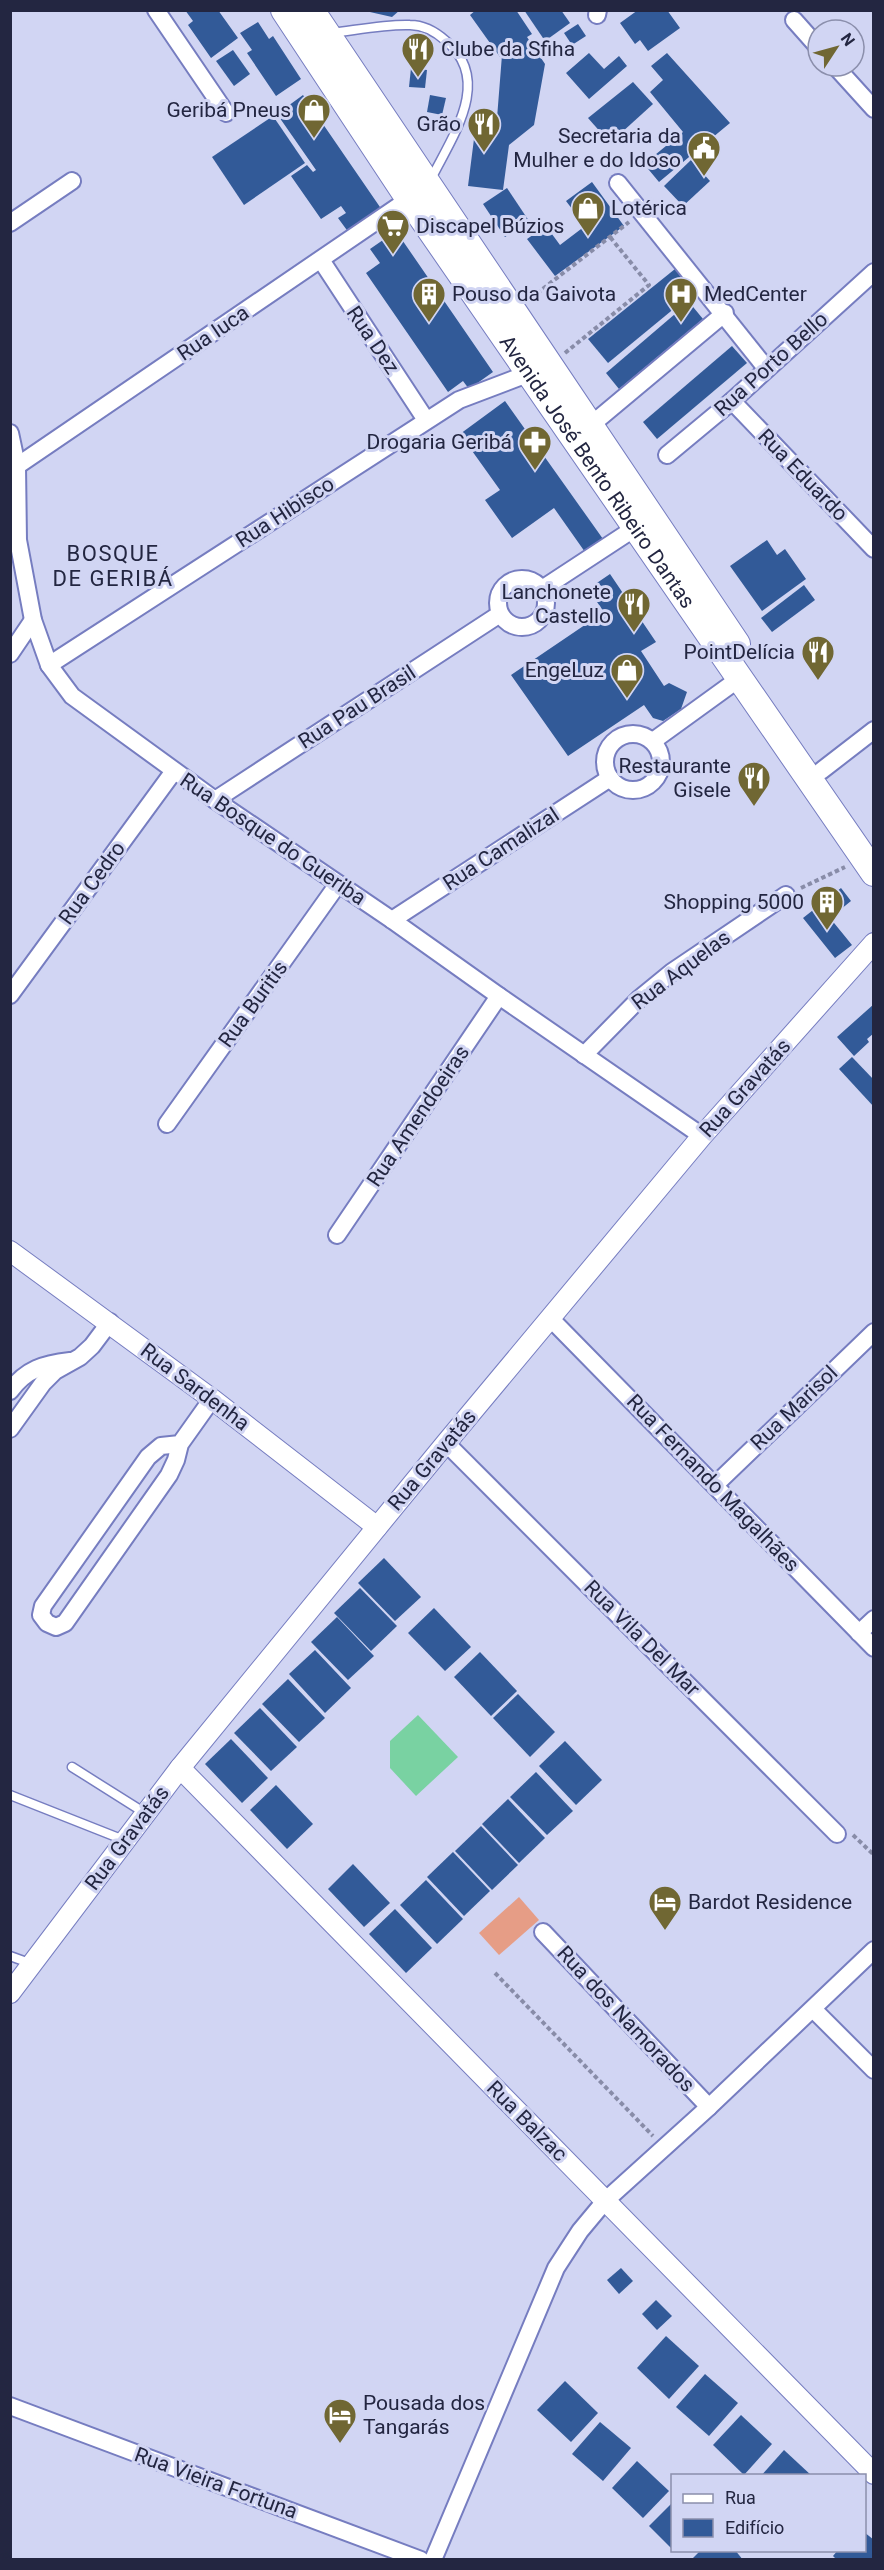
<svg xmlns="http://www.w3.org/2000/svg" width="884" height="2570" font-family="Roboto,sans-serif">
<rect width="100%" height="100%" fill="#d1d5f3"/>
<path fill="#e69d86" d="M519,1897L539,1920L499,1955L479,1933Z"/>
<path fill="#79d2a2" d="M418,1715L458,1757L416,1796L390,1768V1741Z"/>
<g fill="#325a98">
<path d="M185,10H218L238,38L211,58L188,25L193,21Z"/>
<path d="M361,10H400L392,17Z"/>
<path d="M476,10H516L532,34L527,37L545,64L534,125L509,145L503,190L468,186L475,131L497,118L502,55L500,57L470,15Z"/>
<path d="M524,10H561L570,23L545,41Z"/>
<path d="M638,10H667L680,28L648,51L640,40L635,44L620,23Z"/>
<path d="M258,22L269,39L273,36L301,79L276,96L247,53L252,50L240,33Z"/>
<path d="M578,24L586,36L572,45L564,33Z"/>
<path d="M233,50L250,74L234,86L216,61Z"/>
<path d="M589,53L604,69L619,56L627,66L589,99L566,73Z"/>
<path d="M667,53L730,123L659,182L644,164L683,132L650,92L663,80L651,66Z"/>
<path d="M411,68L427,70L425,88L409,87Z"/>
<path d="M633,82L653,104L610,143L588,118Z"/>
<path d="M303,95L382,210L349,233L338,218L346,213L341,206L321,219L291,176L307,165L313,172L316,170L277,114Z"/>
<path d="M430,95L446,98L442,115L427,112Z"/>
<path d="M273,116L305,163L244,205L212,157Z"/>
<path d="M691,160L710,181L683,206L664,186Z"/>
<path d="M592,182L624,226L555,276L527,239L546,226L560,245L585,226L566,201Z"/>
<path d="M507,188L529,221L505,237L483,204Z"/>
<path d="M396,231L493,372L469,389L463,381L448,392L366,273L380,263L370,249Z"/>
<path d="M675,269L693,293L608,363L588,339Z"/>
<path d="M689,302L703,319L619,389L606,373Z"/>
<path d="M732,346L747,363L657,439L643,422Z"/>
<path d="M505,401L603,539L585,552L554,508L512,538L485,500L500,490L460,434Z"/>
<path d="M767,540L777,555L785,549L806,579L762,611L730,566Z"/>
<path d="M610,574L656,642L641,651L664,686L669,683L687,692L681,709L663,721L653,718L644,705L568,756L511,675L604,612L588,589Z"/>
<path d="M804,585L815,600L772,632L761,618Z"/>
<path d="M841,888L851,901L830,918L852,945L835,958L803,918Z"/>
<path d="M874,1004V1033L867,1039L869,1042L854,1056L837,1037Z"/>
<path d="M852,1057L874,1080V1107L839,1069Z"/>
<path d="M384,1558L421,1597L395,1621L358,1583Z"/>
<path d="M360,1588L397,1626L371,1651L334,1613Z"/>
<path d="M434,1608L471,1647L445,1671L408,1633Z"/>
<path d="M337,1617L374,1656L348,1680L311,1642Z"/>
<path d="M315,1650L351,1688L325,1713L289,1674Z"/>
<path d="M480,1652L517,1691L491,1716L454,1677Z"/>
<path d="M288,1679L325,1718L299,1742L262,1704Z"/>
<path d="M518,1694L555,1732L530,1757L493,1718Z"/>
<path d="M260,1708L297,1747L271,1771L234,1733Z"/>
<path d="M231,1739L268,1778L242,1803L205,1764Z"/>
<path d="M565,1741L602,1780L576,1805L539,1766Z"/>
<path d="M536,1772L573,1811L547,1835L510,1797Z"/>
<path d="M276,1785L313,1824L287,1849L250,1810Z"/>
<path d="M508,1799L545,1838L519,1863L482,1824Z"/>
<path d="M481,1826L518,1865L492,1890L455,1851Z"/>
<path d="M453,1852L490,1891L464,1916L427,1877Z"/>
<path d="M353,1864L390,1903L364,1927L328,1889Z"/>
<path d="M426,1880L463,1919L437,1944L400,1905Z"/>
<path d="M395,1909L432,1948L406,1973L369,1934Z"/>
<path d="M621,2268L633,2281L619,2294L607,2280Z"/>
<path d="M656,2300L672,2316L657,2330L642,2314Z"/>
<path d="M666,2336L699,2366L669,2399L637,2368Z"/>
<path d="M705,2374L738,2403L709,2436L676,2407Z"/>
<path d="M565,2381L598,2413L571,2442L537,2410Z"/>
<path d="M741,2415L772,2444L744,2475L713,2445Z"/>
<path d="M600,2422L631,2448L603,2481L572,2454Z"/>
<path d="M784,2450L812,2476H761Z"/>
<path d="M637,2461L669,2491L643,2518L612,2488Z"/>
<path d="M672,2503V2549L649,2526Z"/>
<path d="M864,2532L874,2540V2560H837L833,2556L838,2550H864Z"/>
<path d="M701,2550H735L743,2560H691Z"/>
</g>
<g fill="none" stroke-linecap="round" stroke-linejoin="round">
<defs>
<g id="service">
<path d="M332,33C357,30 385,24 410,25C425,25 436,32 446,41C494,81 451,138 430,181"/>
<path d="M72,1767L145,1813"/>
<path d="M10,1795L124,1840"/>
<path d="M10,1956L32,1964"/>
</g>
<g id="minor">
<path d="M156,10L226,113"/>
<path d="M597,15L598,10"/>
<path d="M794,20L818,47"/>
<path d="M835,66L874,109"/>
<path d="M618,183L766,368"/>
<path d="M10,223L72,181"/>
<path d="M321,260L426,420"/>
<path d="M732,401L874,549"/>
<path d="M591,425L725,313"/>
<path d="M10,433L17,466L18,540L33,620L49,665L72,696L215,800L392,920L499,996L702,1136"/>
<path d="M667,455L732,401L874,272"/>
<path d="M17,466L409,199"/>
<circle cx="522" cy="603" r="24"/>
<path d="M542,589L635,528"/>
<path d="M10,654L33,620"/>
<path d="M49,665L459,400L530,373"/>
<circle cx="633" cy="762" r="28"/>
<path d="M653,741L740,678"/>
<path d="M821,771L874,730"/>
<path d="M215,800L500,614"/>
<path d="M392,920L610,778"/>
<path d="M10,995L174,771"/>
<path d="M584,1055L639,999L672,972L786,895"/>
<path d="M167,1124L338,884"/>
<path d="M337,1235L499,996"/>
<path d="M551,1319L874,1648"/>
<path d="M10,1391C26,1369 44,1364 70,1361"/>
<path d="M10,1429L43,1383L55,1371L80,1357L92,1346L110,1322"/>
<path d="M446,1443L837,1834"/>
<path d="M180,1444L161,1446L148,1457L43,1606L41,1615L47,1623L56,1627L65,1623L169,1475L176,1460L180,1444L212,1399"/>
<path d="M715,1485L874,1332"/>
<path d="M859,1633L874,1619"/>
<path d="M543,1932L709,2107"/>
<path d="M813,2009L874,2070"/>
<path d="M10,2406L421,2560"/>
<path d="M433,2560L556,2268L580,2231L605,2201L709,2107L874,1950"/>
</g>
<g id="tertiary">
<path d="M10,1251L212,1399L377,1527"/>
<path d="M180,1768L874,2474"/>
<path d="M10,1993L180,1768L446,1443L702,1136L874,943"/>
</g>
<g id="primary">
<path id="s1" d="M284,10L409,199L874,873"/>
<path d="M311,10L737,644"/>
</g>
</defs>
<use href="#service" stroke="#767dc0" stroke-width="11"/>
<use href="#minor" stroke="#767dc0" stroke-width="20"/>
<use href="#tertiary" stroke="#767dc0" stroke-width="22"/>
<use href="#primary" stroke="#767dc0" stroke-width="28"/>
<g stroke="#888ca8" stroke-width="4" stroke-dasharray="4.5 3" stroke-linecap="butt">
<path d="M531,298L629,222"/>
<path d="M565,353L649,285L610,237"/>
<path d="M801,888L845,867"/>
<path d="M853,1835L874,1855"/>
<path d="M495,1973L653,2136"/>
</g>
<use href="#service" stroke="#fff" stroke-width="8"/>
<use href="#minor" stroke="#fff" stroke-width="16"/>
<use href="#tertiary" stroke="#fff" stroke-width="20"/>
<use href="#primary" stroke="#fff" stroke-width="26"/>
</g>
<defs>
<symbol id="restaurant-pin" viewBox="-11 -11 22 30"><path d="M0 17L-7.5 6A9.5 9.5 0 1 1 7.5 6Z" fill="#706733" stroke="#d1d5f3"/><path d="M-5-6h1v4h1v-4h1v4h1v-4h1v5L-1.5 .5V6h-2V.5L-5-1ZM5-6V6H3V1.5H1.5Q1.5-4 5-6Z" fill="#fff"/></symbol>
<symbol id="shop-pin" viewBox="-11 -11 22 30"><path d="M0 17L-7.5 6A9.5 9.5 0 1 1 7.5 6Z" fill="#706733" stroke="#d1d5f3"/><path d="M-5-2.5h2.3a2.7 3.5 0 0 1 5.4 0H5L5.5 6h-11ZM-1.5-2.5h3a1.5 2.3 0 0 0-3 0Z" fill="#fff"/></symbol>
<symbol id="civic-pin" viewBox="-11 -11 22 30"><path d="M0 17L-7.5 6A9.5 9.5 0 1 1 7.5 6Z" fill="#706733" stroke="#d1d5f3"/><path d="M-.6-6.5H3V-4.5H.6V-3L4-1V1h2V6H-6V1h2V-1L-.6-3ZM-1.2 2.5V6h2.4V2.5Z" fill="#fff"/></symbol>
<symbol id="supermarket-pin" viewBox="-11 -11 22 30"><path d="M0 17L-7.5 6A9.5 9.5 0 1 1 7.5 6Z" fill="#706733" stroke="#d1d5f3"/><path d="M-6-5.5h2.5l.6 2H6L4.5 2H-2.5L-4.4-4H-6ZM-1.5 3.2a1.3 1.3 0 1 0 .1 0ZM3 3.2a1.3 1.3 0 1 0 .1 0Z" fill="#fff"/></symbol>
<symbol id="building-pin" viewBox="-11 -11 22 30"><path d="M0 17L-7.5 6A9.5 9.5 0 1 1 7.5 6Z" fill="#706733" stroke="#d1d5f3"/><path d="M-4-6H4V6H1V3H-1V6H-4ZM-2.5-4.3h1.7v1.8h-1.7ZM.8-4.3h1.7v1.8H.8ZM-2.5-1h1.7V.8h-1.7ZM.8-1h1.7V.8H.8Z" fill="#fff"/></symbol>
<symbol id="hospital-pin" viewBox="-11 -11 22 30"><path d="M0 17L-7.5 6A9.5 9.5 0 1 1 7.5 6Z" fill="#706733" stroke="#d1d5f3"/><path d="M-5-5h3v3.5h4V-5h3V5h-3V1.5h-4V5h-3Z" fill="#fff"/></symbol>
<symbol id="pharmacy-pin" viewBox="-11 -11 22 30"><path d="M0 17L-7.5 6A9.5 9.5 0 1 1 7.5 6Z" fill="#706733" stroke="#d1d5f3"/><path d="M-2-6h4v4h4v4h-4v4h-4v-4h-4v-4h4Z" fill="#fff"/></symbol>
<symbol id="hotel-pin" viewBox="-11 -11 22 30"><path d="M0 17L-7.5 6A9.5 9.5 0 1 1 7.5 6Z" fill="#706733" stroke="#d1d5f3"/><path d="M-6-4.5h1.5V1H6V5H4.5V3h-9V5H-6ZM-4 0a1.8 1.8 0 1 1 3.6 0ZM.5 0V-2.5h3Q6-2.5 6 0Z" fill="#fff"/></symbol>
</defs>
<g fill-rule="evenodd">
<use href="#restaurant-pin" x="399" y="30" width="38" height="52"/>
<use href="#shop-pin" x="295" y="91" width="38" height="52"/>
<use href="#restaurant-pin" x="465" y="105" width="38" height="52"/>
<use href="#civic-pin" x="685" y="129" width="38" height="52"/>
<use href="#shop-pin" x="569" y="189" width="38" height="52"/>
<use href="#supermarket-pin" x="374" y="207" width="38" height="52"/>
<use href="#building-pin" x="410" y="275" width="38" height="52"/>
<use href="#hospital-pin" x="662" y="275" width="38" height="52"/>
<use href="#pharmacy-pin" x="516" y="423" width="38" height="52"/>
<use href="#restaurant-pin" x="615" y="585" width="38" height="52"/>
<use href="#restaurant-pin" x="799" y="633" width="38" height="52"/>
<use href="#shop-pin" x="608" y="651" width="38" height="52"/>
<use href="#restaurant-pin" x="735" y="759" width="38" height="52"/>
<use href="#building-pin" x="808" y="883" width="38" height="52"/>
<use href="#hotel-pin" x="646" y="1883" width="38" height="52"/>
<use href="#hotel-pin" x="321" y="2396" width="38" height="52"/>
</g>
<g text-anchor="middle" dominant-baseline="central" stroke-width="6" stroke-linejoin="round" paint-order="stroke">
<g font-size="21" fill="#232641" stroke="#d1d5f3" text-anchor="end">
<text x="441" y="49" text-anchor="start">Clube da Sfiha</text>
<text x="291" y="110">Geribá Pneus</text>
<text x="461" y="124">Grão</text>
<text x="681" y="136">Secretaria da<tspan x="681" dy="24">Mulher e do Idoso</tspan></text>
<text x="611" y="208" text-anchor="start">Lotérica</text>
<text x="416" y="226" text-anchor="start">Discapel Búzios</text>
<text x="452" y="294" text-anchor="start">Pouso da Gaivota</text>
<text x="704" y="294" text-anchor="start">MedCenter</text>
<text x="512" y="442">Drogaria Geribá</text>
<text x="611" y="592">Lanchonete<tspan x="611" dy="24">Castello</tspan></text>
<text x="795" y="652">PointDelícia</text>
<text x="604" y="670">EngeLuz</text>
<text x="731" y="766">Restaurante<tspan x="731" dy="24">Gisele</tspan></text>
<text x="804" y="902">Shopping 5000</text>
<text x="688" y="1902" text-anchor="start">Bardot Residence</text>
<text x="363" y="2403" text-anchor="start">Pousada dos<tspan x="363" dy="24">Tangarás</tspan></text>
</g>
<g font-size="21" fill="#232641" stroke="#d1d5f3">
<text transform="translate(213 333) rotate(-34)">Rua Iuca</text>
<text transform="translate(373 340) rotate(56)">Rua Dez</text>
<text transform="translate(771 364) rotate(-42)">Rua Porto Bello</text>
<text stroke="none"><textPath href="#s1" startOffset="558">Avenida José Bento Ribeiro Dantas</textPath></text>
<text transform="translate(803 475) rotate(46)">Rua Eduardo</text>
<text transform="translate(285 512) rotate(-33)">Rua Hibisco</text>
<text transform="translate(357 707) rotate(-33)">Rua Pau Brasil</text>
<text transform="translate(273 839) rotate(34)">Rua Bosque do Gueriba</text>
<text transform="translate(501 849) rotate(-33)">Rua Camalizal</text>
<text transform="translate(92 883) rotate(-54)">Rua Cedro</text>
<text transform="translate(681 970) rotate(-37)">Rua Aquelas</text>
<text transform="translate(253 1004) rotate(-54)">Rua Buritis</text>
<text transform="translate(745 1088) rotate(-48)">Rua Gravatás</text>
<text transform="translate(418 1116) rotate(-56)">Rua Amendoeiras</text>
<text transform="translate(195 1387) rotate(37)">Rua Sardenha</text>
<text transform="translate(794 1408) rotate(-44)">Rua Marisol</text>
<text transform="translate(432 1460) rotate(-50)">Rua Gravatás</text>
<text transform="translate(713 1483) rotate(46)">Rua Fernando Magalhães</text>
<text transform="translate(642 1638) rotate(45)">Rua Vila Del Mar</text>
<text transform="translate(127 1838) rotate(-53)">Rua Gravatás</text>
<text transform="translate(626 2019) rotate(47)">Rua dos Namorados</text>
<text transform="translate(527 2121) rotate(45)">Rua Balzac</text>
<text transform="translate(216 2483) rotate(20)">Rua Vieira Fortuna</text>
</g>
<g font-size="22" letter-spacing="1.5" fill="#232641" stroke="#d1d5f3">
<text x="113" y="553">BOSQUE<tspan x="113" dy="25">DE GERIBÁ</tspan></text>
</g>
</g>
<rect width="884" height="2570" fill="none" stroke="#232641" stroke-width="24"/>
<rect x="671" y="2474" width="195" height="78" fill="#d1d5f3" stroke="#8b8fac" stroke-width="1.5"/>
<rect x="683" y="2494" width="30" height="9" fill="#ffffff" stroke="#8b8fac" stroke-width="1.5"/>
<text x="725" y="2504" font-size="18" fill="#232641">Rua</text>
<rect x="683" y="2519" width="30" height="18" fill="#325a98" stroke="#8b8fac" stroke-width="1.5"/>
<text x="725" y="2534" font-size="18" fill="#232641">Edifício</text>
<g transform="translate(836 48) rotate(54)"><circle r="28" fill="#d1d5f3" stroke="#8b8fac" stroke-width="1.5"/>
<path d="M0-4.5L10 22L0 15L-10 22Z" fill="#706733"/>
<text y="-9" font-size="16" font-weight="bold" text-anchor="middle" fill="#232641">N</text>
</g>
</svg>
